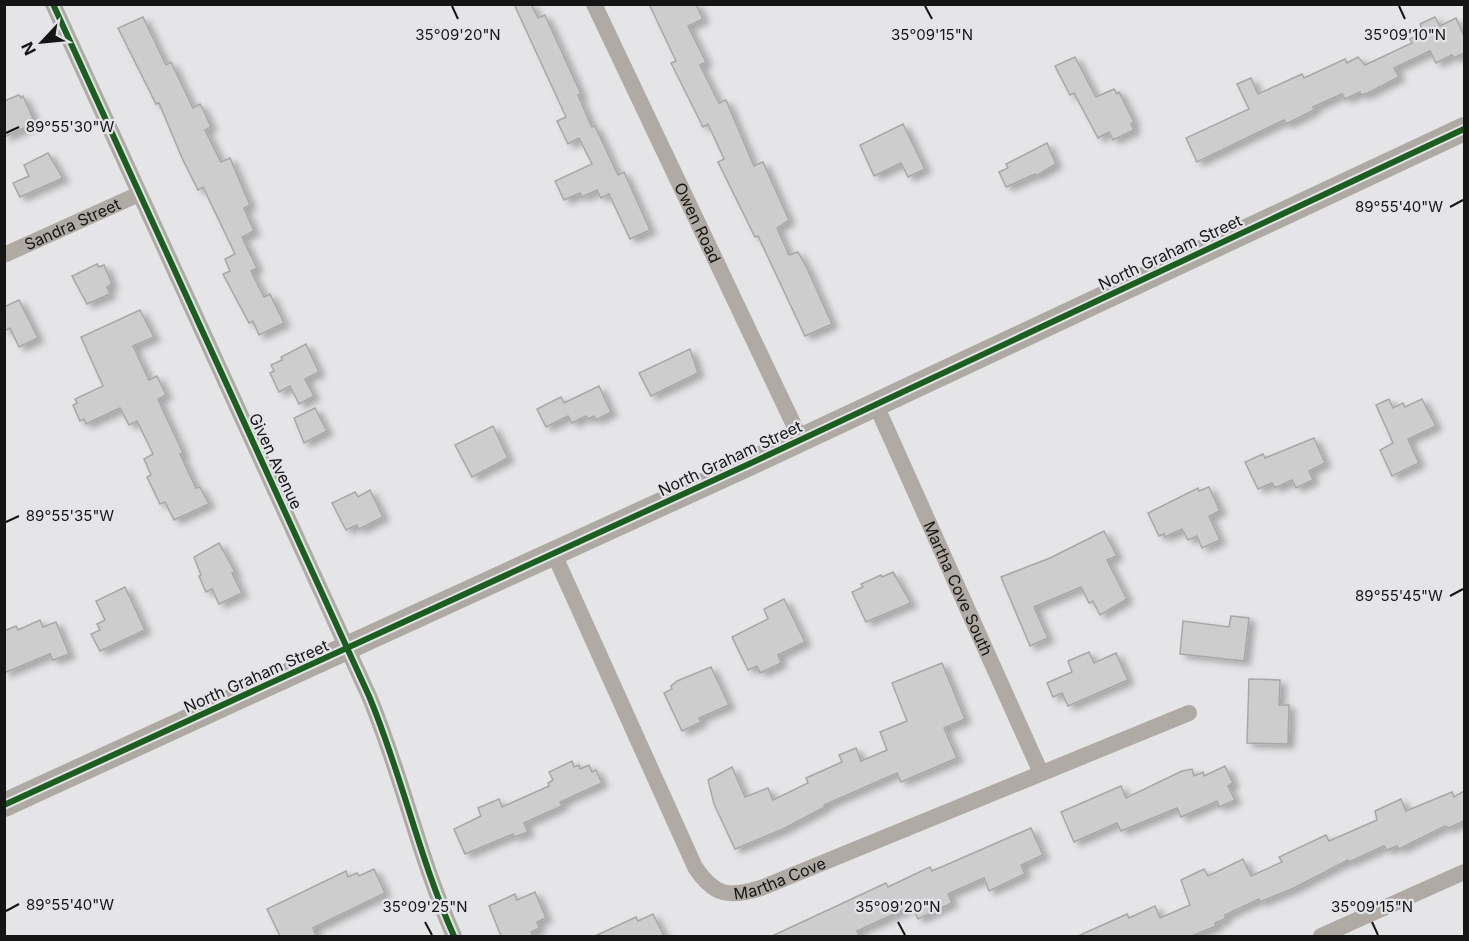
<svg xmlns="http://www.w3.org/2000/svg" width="1469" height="941" font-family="Inter,sans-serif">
<defs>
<filter id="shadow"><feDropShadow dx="6" dy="4" stdDeviation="3" flood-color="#0004"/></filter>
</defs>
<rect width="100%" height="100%" fill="#e5e5e7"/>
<g fill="#cdcdce" stroke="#a7a7a8" stroke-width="1.5" filter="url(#shadow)">
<path d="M514,4H531L538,18L545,15L581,94L578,95L592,127L595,126L618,175L624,172L650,230L630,239L609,194L601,198L597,190L582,197L580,193L564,200L555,181L592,164L579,138L568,144L557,121L566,117Z"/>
<path d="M649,4H696L703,19L688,26L706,62L700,65L719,103L726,100L754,166L763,162L789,220L777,228L789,255L798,252L807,268L832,324L805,336L758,236L755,237L718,162L724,159L708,124L703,127L671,63L676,61Z"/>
<path d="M143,17L166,65L171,62L193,108L200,104L203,109L211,127L205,130L221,162L230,158L250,205L244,208L254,231L242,237L257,268L251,271L264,297L270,294L284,323L259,335L253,321L249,323L223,274L230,271L225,259L235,254L203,187L198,190L182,158L159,103L156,104L118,28Z"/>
<path d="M1435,17L1440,26L1456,18L1464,36V53L1454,58L1452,55L1436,63L1430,51L1394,68L1399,77L1368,93L1361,95L1360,92L1345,99L1342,94L1313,107L1314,110L1286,124L1284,120L1197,162L1186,138L1249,109L1237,84L1251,78L1258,94L1302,74L1304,78L1345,59L1347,63L1358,57L1365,65L1412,43L1410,39L1423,32L1420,24Z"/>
<path d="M1075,57L1096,97L1114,89L1117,94L1119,92L1134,122L1131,124L1134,130L1113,140L1109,132L1098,138L1074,93L1070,95L1055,66Z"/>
<path d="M19,95L21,98L23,96L33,118L31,119L33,124L4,137V101Z"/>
<path d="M903,124L925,169L908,177L901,163L874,176L860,145Z"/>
<path d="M1047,143L1056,164L1036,176L1035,174L1006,187L999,172L1008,168L1006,164Z"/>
<path d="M48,153L63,178L20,197L13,183L29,176L24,165Z"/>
<path d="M97,264L99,267L104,265L112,284L107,287L110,294L87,304L72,276Z"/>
<path d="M19,300L38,338L19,347L10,328L4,331V307Z"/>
<path d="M140,310L154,337L133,346L149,380L157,376L166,395L158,399L183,453L180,454L196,488L200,487L209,504L174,520L165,502L160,504L147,477L151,475L144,459L153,454L137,421L129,425L120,408L86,424L84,419L80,421L73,405L77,403L75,399L103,386L81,337Z"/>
<path d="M306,344L319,372L305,379L314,396L299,404L290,386L279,392L270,373L274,371L271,365L282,360L281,357Z"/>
<path d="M690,349L698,373L651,396L639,373Z"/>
<path d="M599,386L611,412L596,420L594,416L588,419L586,416L572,423L568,416L546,427L537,409L561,397L564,403Z"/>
<path d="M1389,399L1393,408L1403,403L1405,407L1422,399L1436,426L1408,439L1419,463L1392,476L1380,450L1393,443L1376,405Z"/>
<path d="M315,408L327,431L304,443L294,418Z"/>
<path d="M493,426L508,458L472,477L455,445Z"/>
<path d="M1314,438L1325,463L1309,471L1313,480L1296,488L1292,480L1275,488L1272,483L1258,489L1245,462L1263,454L1265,458Z"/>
<path d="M1209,487L1220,511L1209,516L1220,540L1202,548L1197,536L1188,540L1182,529L1165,537L1164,534L1159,536L1148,513L1198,488L1199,491Z"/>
<path d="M370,490L383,517L359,529L357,525L346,530L332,503L355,492L358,497Z"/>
<path d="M1104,531L1117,556L1107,560L1127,599L1100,615L1093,601L1089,603L1081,587L1034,607L1048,638L1030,646L1001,577L1050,558Z"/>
<path d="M219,543L235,572L232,573L242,593L219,604L212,589L206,592L199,576L201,575L194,557Z"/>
<path d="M893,572L911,603L866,622L852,592L863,587L861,584L881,575L882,577Z"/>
<path d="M125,587L145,630L100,651L91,634L100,630L97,624L105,620L96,601Z"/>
<path d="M784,599L805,642L778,655L781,663L760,673L757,666L748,670L732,637L768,619L764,609Z"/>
<path d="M1231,616L1249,618L1244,661L1180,654L1183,621L1229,627Z"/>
<path d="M40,620L43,627L56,622L69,654L53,660L50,654L4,673V631L16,626L18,630Z"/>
<path d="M1089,652L1094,663L1116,653L1128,680L1068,706L1062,693L1053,697L1047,683L1072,672L1068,661Z"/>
<path d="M942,663L965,719L944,728L957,758L901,782L897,773L824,805L825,807L783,829L735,849L714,804L708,780L732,767L745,797L768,788L773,800L808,783L806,778L842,762L839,755L856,748L861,761L887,750L880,732L907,721L892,683Z"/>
<path d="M711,667L729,705L699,718L701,722L682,731L664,693L672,689L671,686L677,681Z"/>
<path d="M1249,679L1280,680L1279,705H1289L1288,744L1247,743Z"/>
<path d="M572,761L574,767L579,765L580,769L589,765L592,772L596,770L602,783L560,802L562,806L524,823L528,832L514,837L513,834L465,854L454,829L481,816L478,808L499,799L502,807L549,786L548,783L553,780L549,772Z"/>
<path d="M1225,766L1233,783L1228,786L1235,800L1219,807L1217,801L1181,817L1177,808L1121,831L1117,823L1074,842L1061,812L1121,786L1126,798L1182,771L1192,769L1194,776L1203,772L1204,776Z"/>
<path d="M1464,791V821L1449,828L1445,826L1399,849L1397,846L1387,850L1384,846L1349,862L1348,860L1294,888L1260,902L1259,899L1225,915V919L1215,923L1216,926L1192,936H1078L1127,914L1129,918L1155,906L1160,918L1190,905L1181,880L1204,869L1208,876L1243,859L1251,876L1282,862L1279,857L1326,835L1329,841L1377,820L1375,811L1401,799L1406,811L1452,792L1454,797Z"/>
<path d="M1031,828L1043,855L1021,865L1025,874L989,891L984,878L948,894L952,903L918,919L912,906L857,931L859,936H772L886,883L888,887L930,867L932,871Z"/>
<path d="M374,869L385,893L313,928L316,936H280L267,909L346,871L348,877L357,873L359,876Z"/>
<path d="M535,892L546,918L537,922L539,928L531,932L533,936H501L489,906L515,894L517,900Z"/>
<path d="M653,914L664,936H595L636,917L638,921Z"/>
</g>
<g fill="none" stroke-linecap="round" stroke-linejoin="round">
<g stroke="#afaaa3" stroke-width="16">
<path d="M53,4L369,696C402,775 419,858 454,936"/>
<path id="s1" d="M594,4L801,440"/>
<path id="s2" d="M4,255L139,194"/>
<path id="s3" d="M876,405L1041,773"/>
<path id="s4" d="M554,554L695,867C714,896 729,898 761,888L1189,713"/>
<path d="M1321,936L1464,872"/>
</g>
<path stroke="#aea9a2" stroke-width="24" d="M4,805L749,464L1464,129"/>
<defs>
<g id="cycleway">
<path d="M53,4L369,696C402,775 419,858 454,936"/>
<path d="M4,805L749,464L1464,129"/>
</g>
</defs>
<use href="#cycleway" stroke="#e4e4e8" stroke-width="10"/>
<use href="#cycleway" stroke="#1b5e20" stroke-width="6"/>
</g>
<path fill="none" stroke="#151516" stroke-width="2" d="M452,6L458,19M925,6L932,19M1399,6L1405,19M6,133L19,127M1450,207L1463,200M6,522L19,516M1450,596L1463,589M6,911L19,904M425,922L432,935M898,922L905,935M1372,922L1378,935"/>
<g text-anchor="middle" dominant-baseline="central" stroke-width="4.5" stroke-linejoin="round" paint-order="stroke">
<g font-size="16" fill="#151516" stroke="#e4e4e8">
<text stroke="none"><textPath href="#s1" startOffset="242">Owen Road</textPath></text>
<text stroke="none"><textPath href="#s2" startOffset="75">Sandra Street</textPath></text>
<text transform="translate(1170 252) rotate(-25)">North Graham Street</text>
<text transform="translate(730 458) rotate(-25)">North Graham Street</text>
<text transform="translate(276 461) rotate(65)">Given Avenue</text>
<text stroke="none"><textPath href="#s3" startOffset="201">Martha Cove South</textPath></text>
<text transform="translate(256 676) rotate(-24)">North Graham Street</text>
<text stroke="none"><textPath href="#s4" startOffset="441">Martha Cove</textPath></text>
</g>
</g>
<g font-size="15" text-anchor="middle" fill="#151516" stroke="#e4e4e8" stroke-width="4.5" stroke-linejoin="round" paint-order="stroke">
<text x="458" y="40">35°09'20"N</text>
<text x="932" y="40">35°09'15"N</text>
<text x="1405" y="40">35°09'10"N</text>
<text x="70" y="132">89°55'30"W</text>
<text x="1399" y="212">89°55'40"W</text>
<text x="70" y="521">89°55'35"W</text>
<text x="1399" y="601">89°55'45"W</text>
<text x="70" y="910">89°55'40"W</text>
<text x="425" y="912">35°09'25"N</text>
<text x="898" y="912">35°09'20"N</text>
<text x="1372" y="912">35°09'15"N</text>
</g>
<rect width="1469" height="941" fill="none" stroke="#151516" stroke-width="12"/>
<g transform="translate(42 42) rotate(244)" stroke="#e4e4e8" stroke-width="4.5" paint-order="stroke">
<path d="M0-4.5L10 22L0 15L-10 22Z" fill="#151516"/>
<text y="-9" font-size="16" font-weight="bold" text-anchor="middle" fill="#151516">N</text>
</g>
</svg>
